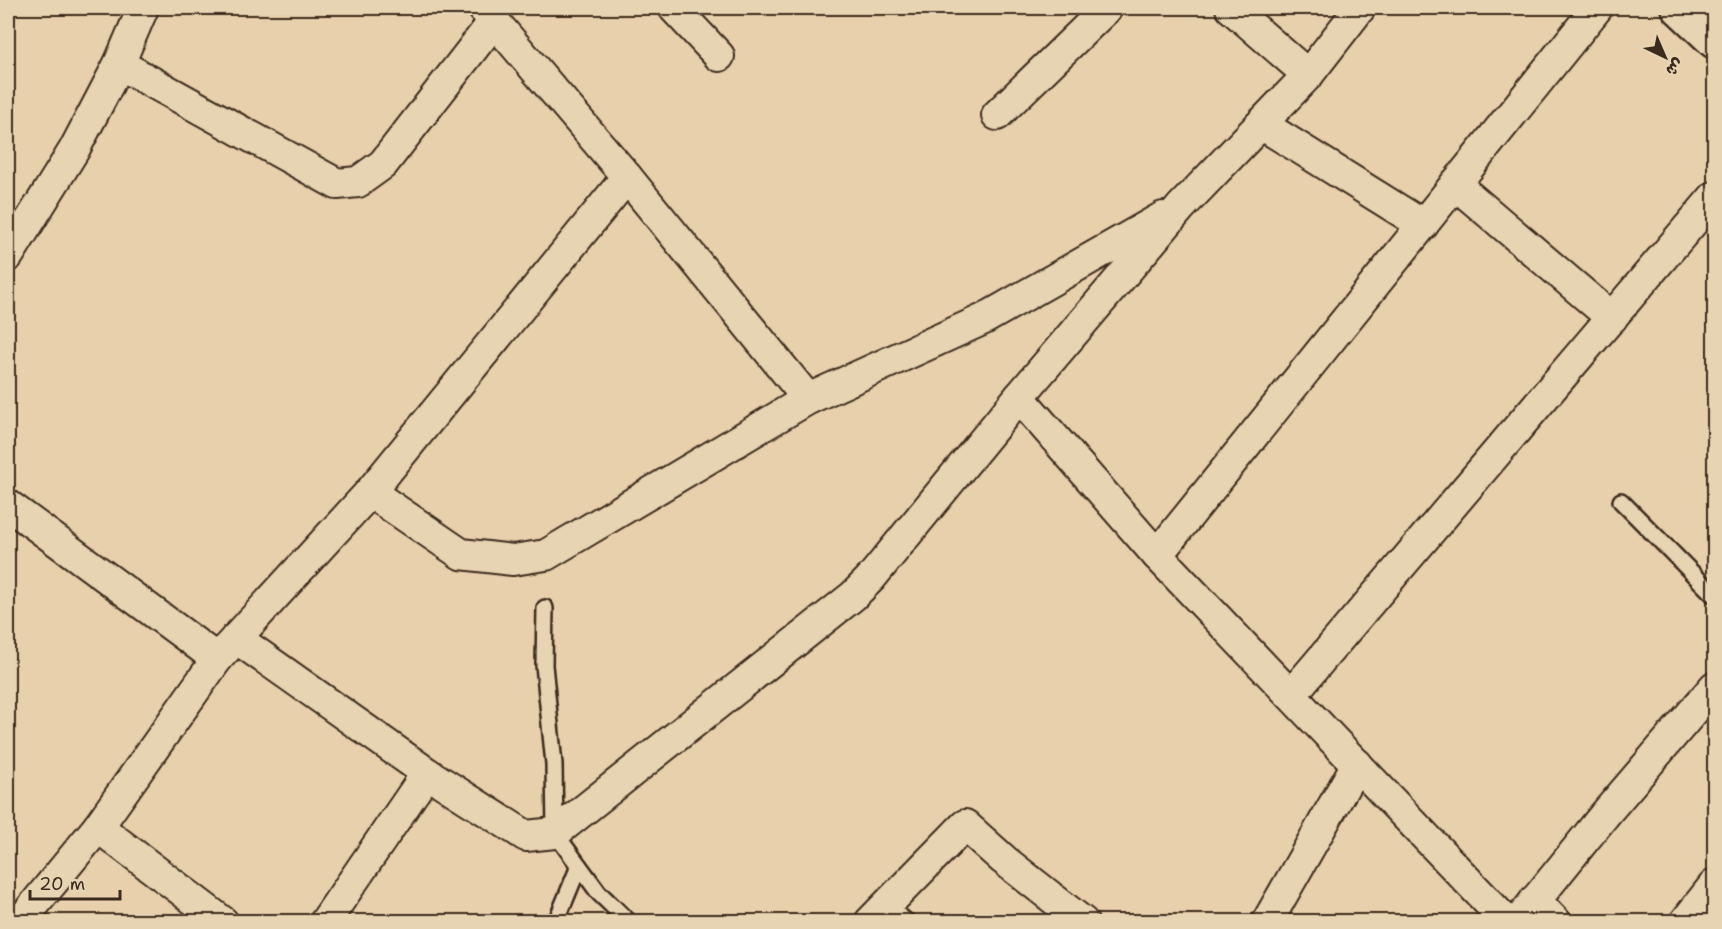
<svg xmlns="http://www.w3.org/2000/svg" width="1722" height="929" font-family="'Shantell Sans','Playpen Sans Arabic',sans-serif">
<rect width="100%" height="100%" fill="#e9d0ac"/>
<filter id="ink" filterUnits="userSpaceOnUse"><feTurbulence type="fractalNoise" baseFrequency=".0167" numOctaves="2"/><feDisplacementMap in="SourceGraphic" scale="12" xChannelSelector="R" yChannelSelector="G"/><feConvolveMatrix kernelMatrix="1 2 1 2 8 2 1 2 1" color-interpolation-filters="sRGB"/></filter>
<g filter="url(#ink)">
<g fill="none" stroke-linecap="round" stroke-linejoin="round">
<defs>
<g id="lane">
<path d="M1621,501L1714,595"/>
<path d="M545,608L544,665L554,764L555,833L599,893L629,922"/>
<path d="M886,905L907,922"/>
<path d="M556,922L579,866"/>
</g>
<g id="street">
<path d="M483,8L627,177L808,399"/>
<path d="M674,8L719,56"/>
<path d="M1231,8L1308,75L1181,207L1019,397L1157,555L1507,922"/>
<path d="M119,64L337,184L358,182L383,164L495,20"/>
<path d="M1308,75L1360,8"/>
<path d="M997,115L1107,8"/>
<path d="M1261,124L1423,225"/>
<path d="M1455,184L1612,318"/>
<path d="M8,256L74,150L119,64L143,8"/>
<path d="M370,492L461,554L513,560L546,555L808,399L984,319L1163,217"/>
<path d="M8,505L217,659"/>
<path d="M1157,555L1597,8"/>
<path d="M236,638L427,773"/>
<path d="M1291,695L1714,197"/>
<path d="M98,827L223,922"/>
<path d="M1535,900L1556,922"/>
<path d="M20,922L98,827L217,659L370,492L627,177"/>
<path d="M325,922L427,773L526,836L555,833L853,596L871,578L1019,397"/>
<path d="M870,922L965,825L1004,860L1083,922"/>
<path d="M1267,922L1357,764"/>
<path d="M1518,922L1606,813L1714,687"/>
<path d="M1685,922L1714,885"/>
</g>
<path id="secondary" d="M1679,8L1714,41"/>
</defs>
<use href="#lane" stroke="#3b2a1e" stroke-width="20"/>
<use href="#street" stroke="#3b2a1e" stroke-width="34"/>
<use href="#secondary" stroke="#3b2a1e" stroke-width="38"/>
<use href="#lane" stroke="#e6d4b2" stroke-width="15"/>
<use href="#street" stroke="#e6d4b2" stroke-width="30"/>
<use href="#secondary" stroke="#e6d4b2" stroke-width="33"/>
</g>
</g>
<rect width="1722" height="929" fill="none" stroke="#e6d4b2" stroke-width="30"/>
<rect x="15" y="15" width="1692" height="899" fill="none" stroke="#3b2a1e" stroke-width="2" filter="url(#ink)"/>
<g transform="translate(1665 57) rotate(136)" stroke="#e6d4b2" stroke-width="4.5" paint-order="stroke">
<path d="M0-4.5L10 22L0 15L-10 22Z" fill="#3b2a1e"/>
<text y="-9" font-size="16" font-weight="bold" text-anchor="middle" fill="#3b2a1e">ش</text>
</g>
<path d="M30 890v9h90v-9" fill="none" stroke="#3b2a1e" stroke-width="3"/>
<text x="39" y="890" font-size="18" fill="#3b2a1e" stroke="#e6d4b2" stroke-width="4.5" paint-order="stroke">20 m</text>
</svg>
